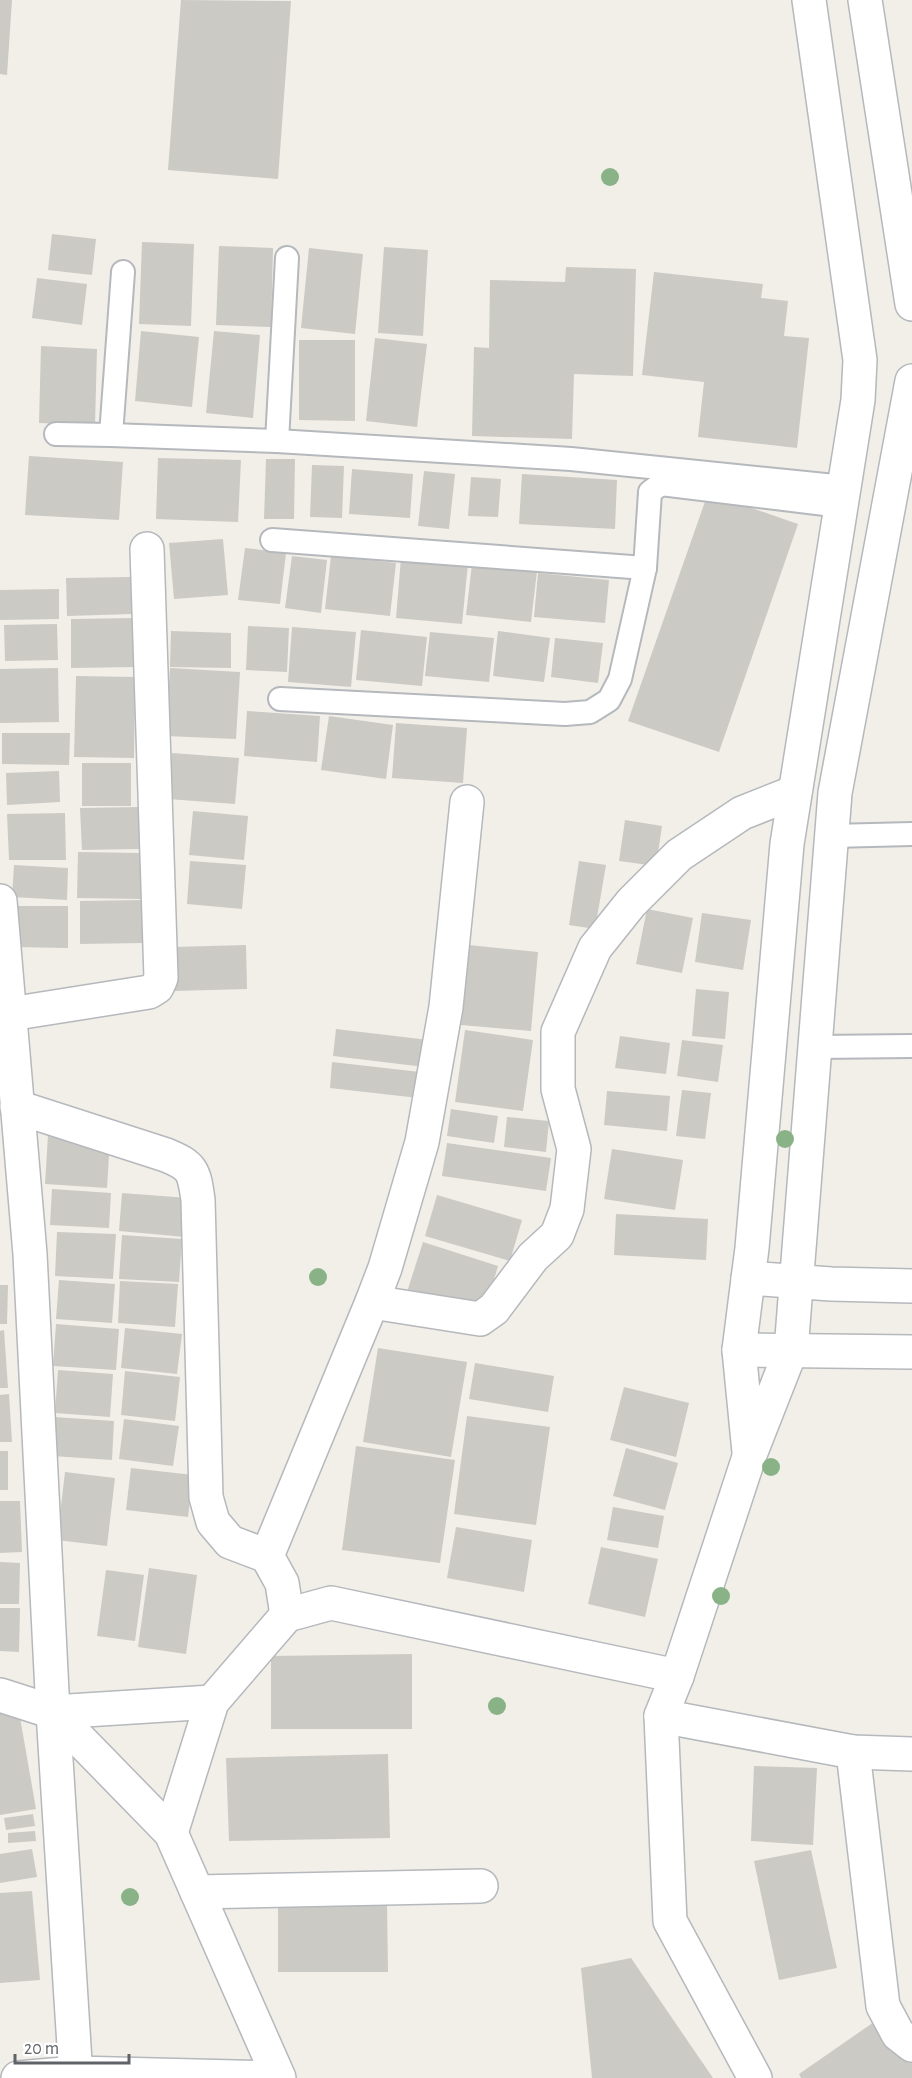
<svg xmlns="http://www.w3.org/2000/svg" width="912" height="2078" font-family="'Alegreya Sans',sans-serif">
<rect width="100%" height="100%" fill="#f1efe8"/>
<g fill="#cccac5">
<path d="M0,0H12L7,75L0,74Z"/>
<path d="M181,0L291,1L278,179L168,170Z"/>
<path d="M52,234L96,239L92,275L48,270Z"/>
<path d="M142,242L194,244L191,326L139,324Z"/>
<path d="M219,246L273,248L271,327L216,325Z"/>
<path d="M384,247L428,250L423,336L378,333Z"/>
<path d="M309,248L363,254L355,334L301,328Z"/>
<path d="M566,267L636,269L633,376L574,374L572,439L472,436L474,347L489,348L490,280L565,282Z"/>
<path d="M654,272L763,284L761,298L788,301L784,336L809,338L797,448L698,437L704,382L642,375Z"/>
<path d="M37,278L87,284L82,325L32,318Z"/>
<path d="M141,331L199,337L192,407L135,401Z"/>
<path d="M214,331L260,335L253,418L206,413Z"/>
<path d="M375,338L427,344L417,427L366,421Z"/>
<path d="M299,340H355V421L299,420Z"/>
<path d="M41,346L97,349L95,425L39,423Z"/>
<path d="M29,456L123,462L119,520L25,515Z"/>
<path d="M158,458L241,460L238,522L156,519Z"/>
<path d="M266,459H295L294,519H264Z"/>
<path d="M312,465L344,466L342,518L310,517Z"/>
<path d="M352,469L413,474L410,518L349,514Z"/>
<path d="M424,471L455,474L449,529L418,526Z"/>
<path d="M522,474L617,480L615,529L519,524Z"/>
<path d="M471,477L501,479L498,517L468,516Z"/>
<path d="M708,493L798,524L719,752L628,721Z"/>
<path d="M223,539L228,595L174,599L169,543Z"/>
<path d="M245,548L286,553L280,604L238,600Z"/>
<path d="M292,556L327,560L321,613L285,608Z"/>
<path d="M331,556L396,563L390,616L325,609Z"/>
<path d="M401,558L468,564L462,624L396,618Z"/>
<path d="M472,564L537,571L531,622L466,615Z"/>
<path d="M538,573L609,580L605,623L534,617Z"/>
<path d="M132,577L133,614L67,616L66,578Z"/>
<path d="M59,589V619L0,620V590Z"/>
<path d="M135,618V667L71,668V619Z"/>
<path d="M57,624L58,660L5,661L4,625Z"/>
<path d="M248,626L289,628L287,672L246,670Z"/>
<path d="M292,627L356,632L351,687L288,682Z"/>
<path d="M361,630L427,637L422,686L356,680Z"/>
<path d="M171,631L231,633V668L170,667Z"/>
<path d="M498,631L550,638L544,682L493,676Z"/>
<path d="M430,632L494,638L489,682L425,676Z"/>
<path d="M555,638L603,643L598,683L551,677Z"/>
<path d="M58,668L59,722L0,723V669Z"/>
<path d="M170,668L240,672L236,739L166,736Z"/>
<path d="M76,676L135,677L134,758L74,757Z"/>
<path d="M247,711L320,716L317,762L244,756Z"/>
<path d="M329,716L393,725L386,779L321,770Z"/>
<path d="M396,723L467,728L463,783L392,778Z"/>
<path d="M2,733H70L69,765L2,764Z"/>
<path d="M172,753L239,758L235,804L168,799Z"/>
<rect x="82" y="763" width="49" height="43"/>
<path d="M59,771L60,802L7,805L6,773Z"/>
<path d="M139,807L140,849L82,850L80,808Z"/>
<path d="M193,811L248,816L244,860L189,855Z"/>
<path d="M65,813L66,860H9L7,814Z"/>
<path d="M625,820L662,826L656,866L619,861Z"/>
<path d="M78,852L141,853V899L77,898Z"/>
<path d="M190,861L246,865L242,909L187,904Z"/>
<path d="M579,861L606,865L595,929L569,925Z"/>
<path d="M14,865L68,868L67,900L12,897Z"/>
<path d="M142,900L143,943L80,944V901Z"/>
<path d="M13,906H68V948L13,947Z"/>
<path d="M647,909L693,918L682,973L636,964Z"/>
<path d="M702,913L751,920L743,970L695,962Z"/>
<path d="M246,945L247,989L174,991L172,947Z"/>
<path d="M469,945L538,952L531,1031L461,1025Z"/>
<path d="M696,989L729,992L725,1039L692,1036Z"/>
<path d="M336,1029L437,1041L433,1068L333,1056Z"/>
<path d="M465,1030L533,1040L523,1111L455,1102Z"/>
<path d="M620,1036L670,1043L666,1074L615,1068Z"/>
<path d="M682,1040L723,1045L718,1082L677,1076Z"/>
<path d="M332,1062L429,1073L427,1099L330,1088Z"/>
<path d="M682,1090L711,1093L705,1139L676,1136Z"/>
<path d="M607,1091L670,1096L667,1131L604,1125Z"/>
<path d="M451,1109L498,1116L494,1143L447,1136Z"/>
<path d="M507,1117L549,1121L546,1152L504,1147Z"/>
<path d="M48,1135L110,1139L107,1188L45,1184Z"/>
<path d="M447,1143L551,1158L546,1191L442,1176Z"/>
<path d="M612,1149L683,1160L675,1210L604,1199Z"/>
<path d="M52,1189L111,1193L109,1228L50,1225Z"/>
<path d="M122,1193L188,1198L185,1237L119,1231Z"/>
<path d="M437,1195L522,1220L510,1261L425,1236Z"/>
<path d="M616,1214L708,1219L706,1260L614,1255Z"/>
<path d="M57,1232L116,1234L113,1279L55,1276Z"/>
<path d="M122,1235L182,1239L179,1282L119,1279Z"/>
<path d="M423,1242L498,1266L483,1316L407,1292Z"/>
<path d="M59,1280L115,1284L112,1323L56,1319Z"/>
<path d="M120,1281L178,1284L175,1327L118,1323Z"/>
<path d="M0,1285H8L7,1324H0Z"/>
<path d="M56,1324L119,1329L116,1370L53,1366Z"/>
<path d="M125,1328L182,1334L177,1374L121,1368Z"/>
<path d="M4,1330L8,1388H0V1331Z"/>
<path d="M378,1348L467,1362L451,1457L363,1442Z"/>
<path d="M475,1363L554,1376L548,1412L469,1399Z"/>
<path d="M58,1370L113,1374L110,1417L55,1413Z"/>
<path d="M125,1371L180,1377L175,1421L121,1415Z"/>
<path d="M624,1387L689,1403L676,1457L610,1440Z"/>
<path d="M9,1394L12,1442H0V1395Z"/>
<path d="M467,1416L550,1427L536,1525L454,1514Z"/>
<path d="M54,1417L114,1421L112,1460L52,1456Z"/>
<path d="M124,1419L179,1426L173,1466L119,1459Z"/>
<path d="M356,1446L455,1460L440,1563L342,1550Z"/>
<path d="M626,1448L678,1463L665,1510L613,1496Z"/>
<rect x="0" y="1451" width="8" height="39"/>
<path d="M131,1468L193,1475L188,1517L126,1510Z"/>
<path d="M65,1472L115,1478L107,1546L57,1540Z"/>
<path d="M0,1501H20L22,1552L0,1553Z"/>
<path d="M613,1507L664,1516L658,1548L607,1540Z"/>
<path d="M456,1527L532,1540L524,1592L447,1578Z"/>
<path d="M601,1547L658,1559L645,1617L588,1604Z"/>
<path d="M0,1562L20,1563L19,1604H0Z"/>
<path d="M149,1568L197,1575L186,1654L138,1647Z"/>
<path d="M106,1570L144,1575L135,1641L97,1636Z"/>
<path d="M0,1608H20L19,1652L0,1651Z"/>
<path d="M412,1654V1729H271V1656Z"/>
<path d="M18,1706L36,1809L0,1815V1709Z"/>
<path d="M388,1754L390,1838L229,1841L226,1758Z"/>
<path d="M754,1766L817,1768L813,1845L751,1841Z"/>
<path d="M33,1814L35,1826L6,1830L4,1818Z"/>
<path d="M35,1831L36,1841L8,1843V1833Z"/>
<path d="M32,1849L37,1877L0,1883V1854Z"/>
<path d="M811,1850L837,1968L779,1980L754,1861Z"/>
<path d="M32,1891L40,1980L0,1983V1893Z"/>
<path d="M278,1901L387,1902L388,1972H278Z"/>
<path d="M631,1958L713,2078H592L581,1968Z"/>
<path d="M874,2022L912,2054V2078H801L799,2074Z"/>
</g>
<g fill="none" stroke-linecap="round" stroke-linejoin="round">
<defs>
<g id="service">
<path d="M56,434L111,435L123,272"/>
<path d="M111,435L277,441L571,459L845,487"/>
<path d="M277,441L287,258"/>
<path d="M272,540L645,568"/>
<path d="M280,699L565,714L590,712L609,700L620,679L645,568L650,492L661,484L841,506"/>
<path d="M831,836L912,834"/>
<path d="M816,1047L912,1046"/>
</g>
<g id="minor">
<path d="M0,901L30,1254L53,1712L76,2078"/>
<path d="M10,1014L149,992L157,987L161,978L147,549"/>
<path d="M17,1107L166,1155C193,1166 194,1171 198,1200L206,1497L213,1522L230,1542L267,1556L282,1583L287,1615"/>
<path d="M372,1302L480,1319L494,1309L533,1257L557,1235L567,1209L574,1149L558,1089V1032L595,948L631,903L679,855L742,813L795,792"/>
<path d="M267,1556L372,1302L385,1268L422,1142L446,1007L467,802"/>
<path d="M0,1695L53,1712L171,1833L279,2078L75,2073L18,2078"/>
<path d="M53,1712L212,1702"/>
<path d="M661,1716L853,1752L912,1754"/>
<path d="M853,1752L883,2006L898,2034L912,2045"/>
<path d="M171,1833L212,1702L287,1615L331,1603L677,1676"/>
<path d="M197,1892L481,1886"/>
</g>
<g id="tertiary">
<path d="M865,0L912,304"/>
<path d="M748,1278L831,1284L912,1286"/>
<path d="M739,1350L912,1352"/>
<path d="M749,1452L739,1350L752,1248L787,844L858,400L860,360L809,0"/>
<path d="M755,2078L670,1921L661,1716L677,1676L749,1457L791,1350L835,793L912,381"/>
</g>
</defs>
<use href="#service" stroke="#b5b8bc" stroke-width="26"/>
<use href="#minor" stroke="#b5b8bc" stroke-width="36"/>
<use href="#tertiary" stroke="#b5b8bc" stroke-width="36"/>
<use href="#service" stroke="#fff" stroke-width="22"/>
<use href="#minor" stroke="#fff" stroke-width="33"/>
<use href="#tertiary" stroke="#fff" stroke-width="33"/>
</g>
<g fill="#89b387">
<circle cx="610" cy="177" r="9"/>
<circle cx="785" cy="1139" r="9"/>
<circle cx="318" cy="1277" r="9"/>
<circle cx="771" cy="1467" r="9"/>
<circle cx="721" cy="1596" r="9"/>
<circle cx="497" cy="1706" r="9"/>
<circle cx="130" cy="1897" r="9"/>
</g>
<path d="M15 2054v9h114v-9" fill="none" stroke="#5f6368" stroke-width="3"/>
<text x="24" y="2054" font-size="18" fill="#5f6368" stroke="#ffffff" stroke-width="4.5" paint-order="stroke">20 m</text>
</svg>
